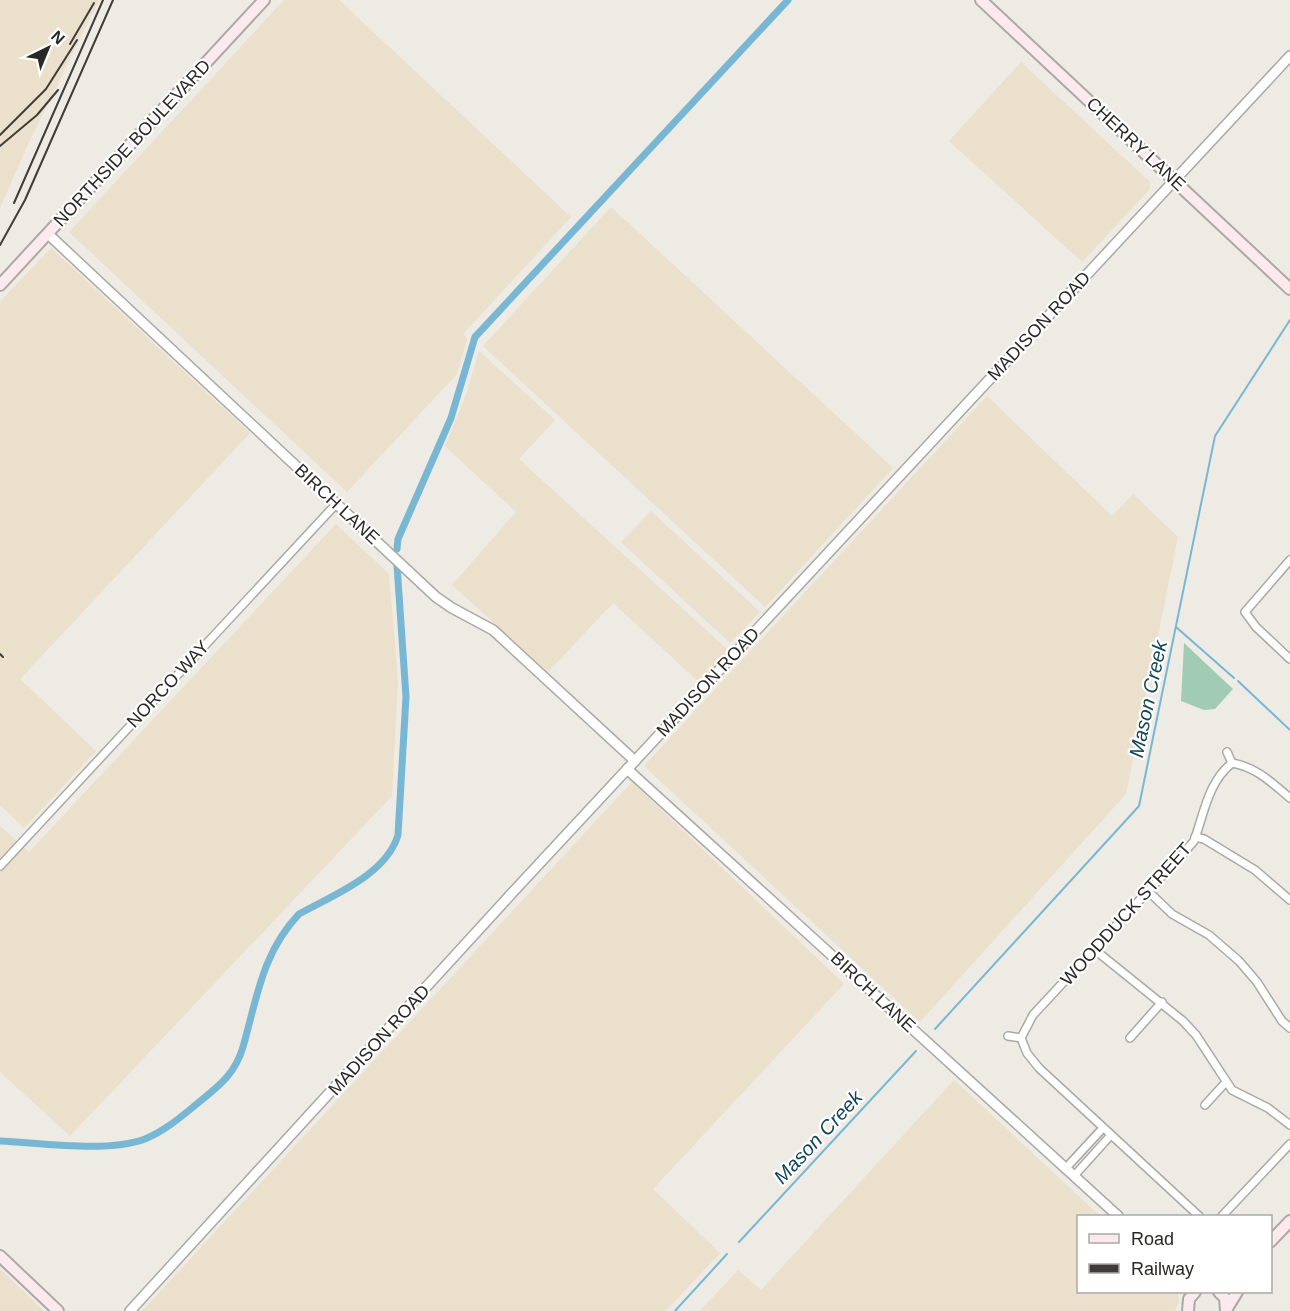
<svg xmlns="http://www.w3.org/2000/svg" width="1290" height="1311" font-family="Helvetica,sans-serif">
<rect width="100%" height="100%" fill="#edebe4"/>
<g fill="#eae0cb">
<path d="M0,0H99L28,144L0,208Z"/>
<path d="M284,0H339L571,217L463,334L467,339L457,374L347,492L69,232Z"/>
<path d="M1021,62L1150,182V189L1082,262L949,141Z"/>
<path d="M611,207L893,468L765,607L483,346Z"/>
<path d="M51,248L250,433L20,679L96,751L24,828L0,805V302Z"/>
<path d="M479,351L555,420L519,459L729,651L700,683L613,603L548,672L452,585L516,512L445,446L467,392Z"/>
<path d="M987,396L1112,516L1133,494L1178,537L1126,794L920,1022L644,766Z"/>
<path d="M651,511L760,612L730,643L621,542Z"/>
<path d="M336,524L389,574L398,682L392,796L70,1136L0,1072V826L29,852Z"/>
<path d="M632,782L844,984L653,1189L720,1253L666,1311H142Z"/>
<path d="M954,1080L1100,1216H1078V1292H1178L1179,1302L1175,1311H700L738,1270L761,1290Z"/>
<path d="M0,1269L44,1311H0Z"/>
</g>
<path fill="#a1cbb4" d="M1184,643L1233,689L1215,709L1204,710L1181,701Z"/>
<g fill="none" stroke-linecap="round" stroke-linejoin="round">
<g stroke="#78b7d4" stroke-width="2">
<path d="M1176,627L1234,678"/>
<path d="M1238,681L1290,730"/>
<path d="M935,1029L1139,806L1215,436L1290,320"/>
<path d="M739,1242L916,1051"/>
<path d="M675,1311L727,1254"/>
</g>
<g stroke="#78b7d4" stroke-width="7">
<path d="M397,549L398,539L451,418L475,337L788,0"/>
<path d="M0,1141C41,1143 108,1153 145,1139C165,1131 182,1116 198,1103C219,1086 235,1074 243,1047C257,998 262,953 299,914C333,895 386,875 398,835L406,697L397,565"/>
</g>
<defs>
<g id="minor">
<path d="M1290,560L1245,612L1256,627L1290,659"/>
<path d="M1227,752L1232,763"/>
<path d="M1232,763C1256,767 1271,782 1290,798"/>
<path d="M1195,837L1204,839L1255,870L1290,900"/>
<path d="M0,866L337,503"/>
<path d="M1149,892L1172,914L1209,935L1239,961L1257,982L1282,1021L1290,1028"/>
<path d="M1095,950L1183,1021L1196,1035L1232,1090L1268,1108L1290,1125"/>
<path d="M1008,1036L1021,1038"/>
<path d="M1021,1038L1033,1015L1188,848L1194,841C1204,814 1208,782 1232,763"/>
<path d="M1021,1038L1027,1053L1039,1068L1199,1216"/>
<path d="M1130,1038L1162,1002"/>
<path d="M1205,1105L1226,1082"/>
<path d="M1066,1168L1102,1129"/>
<path d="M1074,1176L1110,1136"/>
<path d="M1222,1216L1290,1144"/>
</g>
<g id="tertiary">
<path d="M48,234L436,597L452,608L493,630L635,761"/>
<path d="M627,769L1118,1216"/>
<path d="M130,1311L513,892L1290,56"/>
</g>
<g id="secondary">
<path d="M981,0L1290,289"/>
<path d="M0,285L264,0"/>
<path d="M1270,1242L1290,1221"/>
<path d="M0,1256L58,1311"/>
<path d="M1219,1292L1225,1298L1226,1311"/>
<path d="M1226,1310L1237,1292"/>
<path d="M1188,1311L1189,1299L1195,1292"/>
</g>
</defs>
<use href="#minor" stroke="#aba9a3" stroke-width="10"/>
<use href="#tertiary" stroke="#aba9a3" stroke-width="12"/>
<use href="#secondary" stroke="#aba9a3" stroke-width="14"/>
<use href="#minor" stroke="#fff" stroke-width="7"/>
<use href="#tertiary" stroke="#fff" stroke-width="9"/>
<use href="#secondary" stroke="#fbe9ed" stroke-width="10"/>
<g stroke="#3e3d39" stroke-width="2">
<path d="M70,44L94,3"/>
<path d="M0,135L46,89L77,40"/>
<path d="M0,146L37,115L58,90"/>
<path d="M14,203L103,0"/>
<path d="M0,245L25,200L113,0"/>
<path d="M0,654L3,657"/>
</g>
</g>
<g text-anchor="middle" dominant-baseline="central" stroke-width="4.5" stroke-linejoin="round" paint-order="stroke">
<g font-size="18" fill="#292825" stroke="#fff">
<text transform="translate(132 143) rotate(-47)">NORTHSIDE BOULEVARD</text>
<text transform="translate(1136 144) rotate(43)">CHERRY LANE</text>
<text transform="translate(1039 326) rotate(-47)">MADISON ROAD</text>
<text transform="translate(337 504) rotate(43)">BIRCH LANE</text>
<text transform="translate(708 682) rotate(-47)">MADISON ROAD</text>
<text transform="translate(168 684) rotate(-47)">NORCO WAY</text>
<text transform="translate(1126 914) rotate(-48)">WOODDUCK STREET</text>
<text transform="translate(873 992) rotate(43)">BIRCH LANE</text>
<text transform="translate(379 1040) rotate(-48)">MADISON ROAD</text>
</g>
<g font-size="20" font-style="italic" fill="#10455a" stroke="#fff">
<text transform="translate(1148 699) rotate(-78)">Mason Creek</text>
<text transform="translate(818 1137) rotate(-47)">Mason Creek</text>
</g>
</g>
<rect x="1077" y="1215" width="195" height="78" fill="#ffffff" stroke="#a9a9a8" stroke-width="1.5"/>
<rect x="1089" y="1234" width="30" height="9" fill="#fbe9ed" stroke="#a9a9a8" stroke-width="1.5"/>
<text x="1131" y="1245" font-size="18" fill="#292825">Road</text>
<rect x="1089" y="1264" width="30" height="9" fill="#3e3d39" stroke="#a9a9a8" stroke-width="1.5"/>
<text x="1131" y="1275" font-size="18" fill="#292825">Railway</text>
<g transform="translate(48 48) rotate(43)" stroke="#ffffff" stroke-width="4.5" paint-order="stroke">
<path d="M0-4.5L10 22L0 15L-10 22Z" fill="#292825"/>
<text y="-9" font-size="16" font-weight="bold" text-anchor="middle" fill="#292825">N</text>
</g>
</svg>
